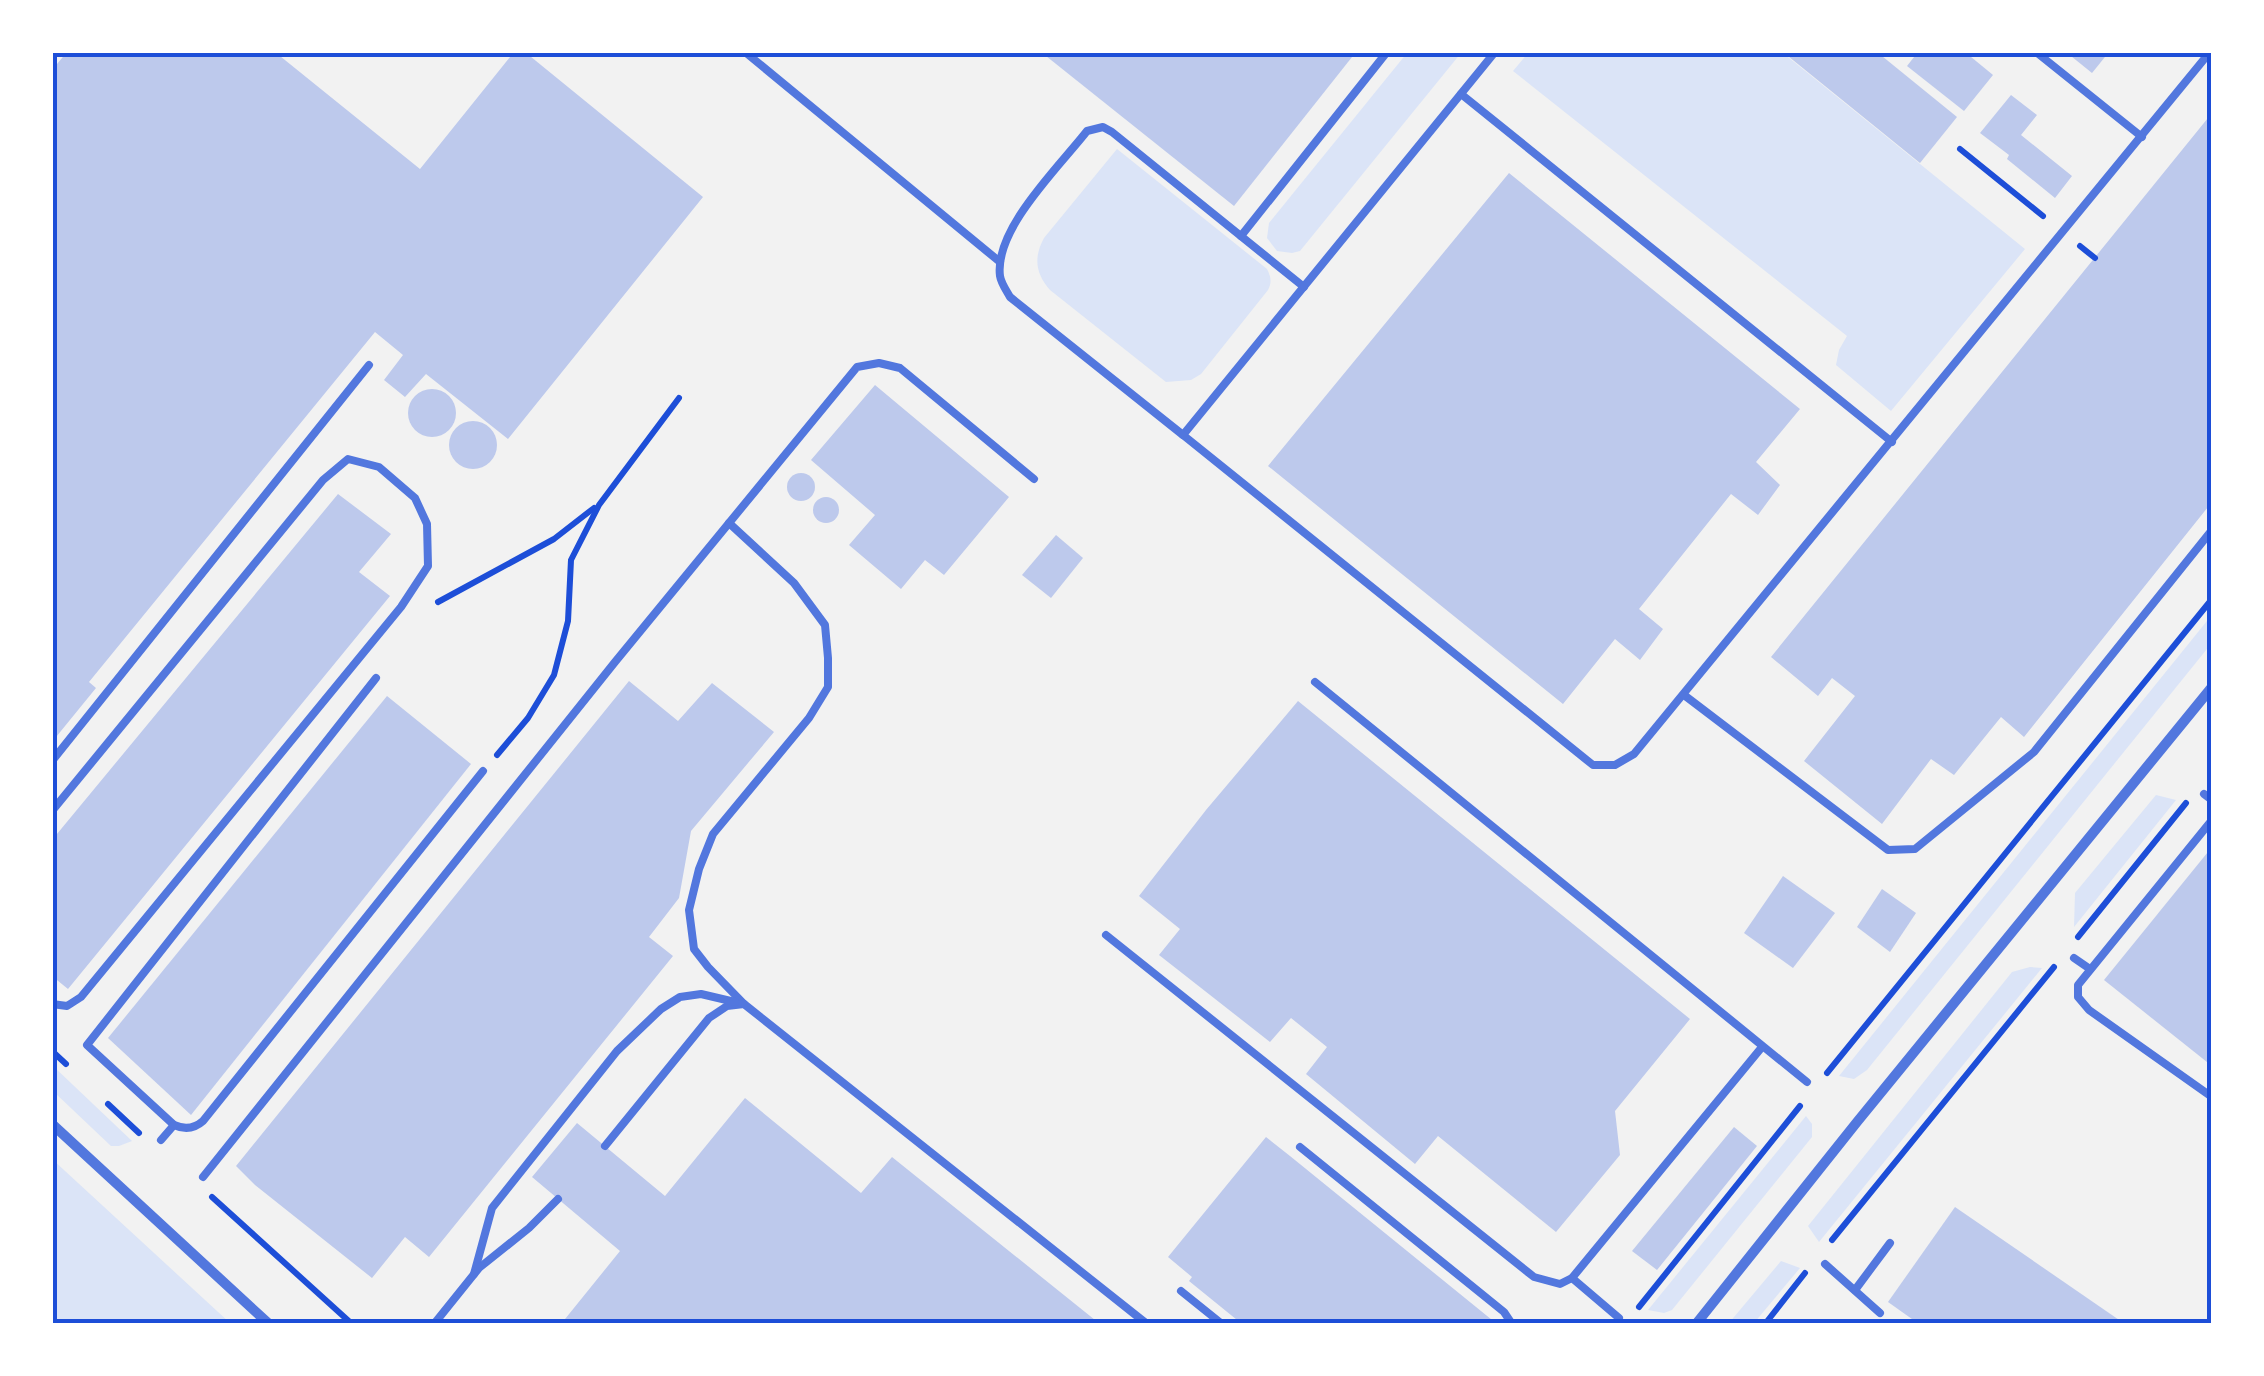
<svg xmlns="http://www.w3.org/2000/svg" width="2264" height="1376" font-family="'Space Grotesk',sans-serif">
<rect width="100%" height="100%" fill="#f2f2f2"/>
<g fill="#dbe4f7">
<path d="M1407,53H1461L1300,251L1292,253L1277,251L1267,238L1269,223Z"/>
<path d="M1528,53H1783L2025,249L1891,411L1836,365L1839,350L1847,336L1513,71Z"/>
<path d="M1117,149L1267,269C1271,277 1272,282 1268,290L1201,374L1191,380L1166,382L1050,290C1036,274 1033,258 1044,238Z"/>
<path d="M2211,616V644L1867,1070L1854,1079L1839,1076Z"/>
<path d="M2156,795L2176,800L2074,927L2075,893Z"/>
<path d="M2030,967L2042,968L1819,1242L1808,1226L2012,972Z"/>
<path d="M53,1066L132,1141L119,1146H111L53,1091Z"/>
<path d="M1806,1116L1812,1124V1137L1672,1310L1664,1313L1648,1310Z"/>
<path d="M52,1159L230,1323H53Z"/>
<path d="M1781,1261L1800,1268L1754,1323H1729Z"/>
</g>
<g fill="#bdc9ec">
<path d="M67,52H275L420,169L514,52H525L703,197L508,439L426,374L405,397L384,380L403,355L375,332L89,682L96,688L52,742V70Z"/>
<path d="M1041,52H1356L1234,206Z"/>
<path d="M1783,52H1877L1957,117L1920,163Z"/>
<path d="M1918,52H1965L1993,75L1964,111L1907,66Z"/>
<path d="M2066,52H2109L2092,73Z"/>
<path d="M2011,95L2037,115L2021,135L2072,176L2055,198L2007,159L2009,155L1980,133Z"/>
<path d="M2212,113V502L2024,737L2001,717L1954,775L1931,759L1882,824L1804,761L1855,696L1832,678L1818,696L1771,657Z"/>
<path d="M1509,173L1800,409L1756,462L1780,485L1758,515L1731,494L1639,609L1663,629L1640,660L1615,639L1563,704L1268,466Z"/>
<path d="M875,385L1009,497L944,575L925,560L901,589L849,545L875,515L811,460Z"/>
<circle cx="432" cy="413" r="24"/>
<circle cx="473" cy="445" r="24"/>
<circle cx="801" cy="487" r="14"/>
<path d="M338,494L391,534L359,572L390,596L68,989L52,976V840Z"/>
<circle cx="826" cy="510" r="13"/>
<path d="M1056,535L1083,558L1051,598L1022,575Z"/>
<path d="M629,681L678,721L712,683L774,732L691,831L679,898L649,937L673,956L429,1257L405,1237L372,1278L255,1185L236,1166Z"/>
<path d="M387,696L471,764L191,1115L108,1038Z"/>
<path d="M1298,701L1690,1019L1615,1111L1620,1155L1556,1232L1438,1136L1415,1164L1306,1074L1327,1047L1291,1018L1270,1042L1159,955L1180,929L1139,896L1206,810Z"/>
<path d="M2212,847V1066L2104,980Z"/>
<path d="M1783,876L1835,913L1793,968L1744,933Z"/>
<path d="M1882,889L1916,913L1890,952L1857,927Z"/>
<path d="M745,1098L861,1193L892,1157L1100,1324H561L620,1251L532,1177L577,1123L665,1196Z"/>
<path d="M1734,1127L1757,1146L1657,1270L1632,1251Z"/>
<path d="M1266,1137L1290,1156L1497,1324H1242L1189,1281L1192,1277L1168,1257Z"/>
<path d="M1955,1207L2125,1324H1919L1888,1302Z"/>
</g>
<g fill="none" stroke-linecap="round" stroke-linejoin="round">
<g stroke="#1d4ed8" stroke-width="6">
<path d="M1960,149L2043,216"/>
<path d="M2080,246L2095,258"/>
<path d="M438,602L554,539L594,508"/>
<path d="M497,755L528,718L554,675L568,621L571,560L599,505L679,398"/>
<path d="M2078,937L2186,803"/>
<path d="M52,1051L66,1064"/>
<path d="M1827,1073L2212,599"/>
<path d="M108,1104L139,1133"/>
<path d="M212,1197L352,1324"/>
<path d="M1832,1240L2054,967"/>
<path d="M1639,1307L1800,1106"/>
<path d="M1765,1324L1805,1273"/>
</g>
<g stroke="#5277de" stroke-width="8">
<path d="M745,52L1000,262"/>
<path d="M1495,52L1183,435L1593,765H1615L1634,754L2210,52"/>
<path d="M2036,52L2142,137"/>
<path d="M1461,94L1892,442"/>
<path d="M1241,236L1387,52"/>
<path d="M1183,435L1010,297C1006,290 1001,283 1000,276C994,229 1059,167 1087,131L1103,127L1112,132L1304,287"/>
<path d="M729,523L794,583L825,625L828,658V687L809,718L713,834L699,869L689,910L694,949L708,967L744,1004"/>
<path d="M376,678L87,1045L174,1125C185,1130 194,1129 203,1121L483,771"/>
<path d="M1315,682L1807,1082"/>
<path d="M1684,695L1888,850L1915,849L2034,752L2212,530"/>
<path d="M52,761L369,365"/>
<path d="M2204,794L2212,800"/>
<path d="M52,811L323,480L348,459L379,467L415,498L427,524L428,566L401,607L81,997L67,1006L52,1004"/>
<path d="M2212,820L2078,985V997L2089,1010L2212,1097"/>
<path d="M1106,935L1534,1277L1560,1284L1572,1278L1762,1047"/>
<path d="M2074,958L2090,969"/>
<path d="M161,1140L174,1125"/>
<path d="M605,1146L709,1018L727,1006L744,1004L1147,1324"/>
<path d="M1300,1147L1504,1312L1512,1324"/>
<path d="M203,1177L615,662L857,367L879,363L900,368L1034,479"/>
<path d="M1825,1264L1880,1313"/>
<path d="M474,1274L492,1208L617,1051L661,1009L680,997L701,994L735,1002"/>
<path d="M1572,1278L1619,1318"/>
<path d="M1855,1290L1890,1243"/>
<path d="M1181,1291L1222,1324"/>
<path d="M434,1324L479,1268L529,1228L558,1199"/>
</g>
<g stroke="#5277de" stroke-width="10">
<path d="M52,1124L269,1324"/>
<path d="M1696,1324L1857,1122L2212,687"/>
</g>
</g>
<rect width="2264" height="1376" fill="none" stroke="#ffffff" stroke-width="110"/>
<rect x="55" y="55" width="2154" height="1266" fill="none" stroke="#1d4ed8" stroke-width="4"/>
</svg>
